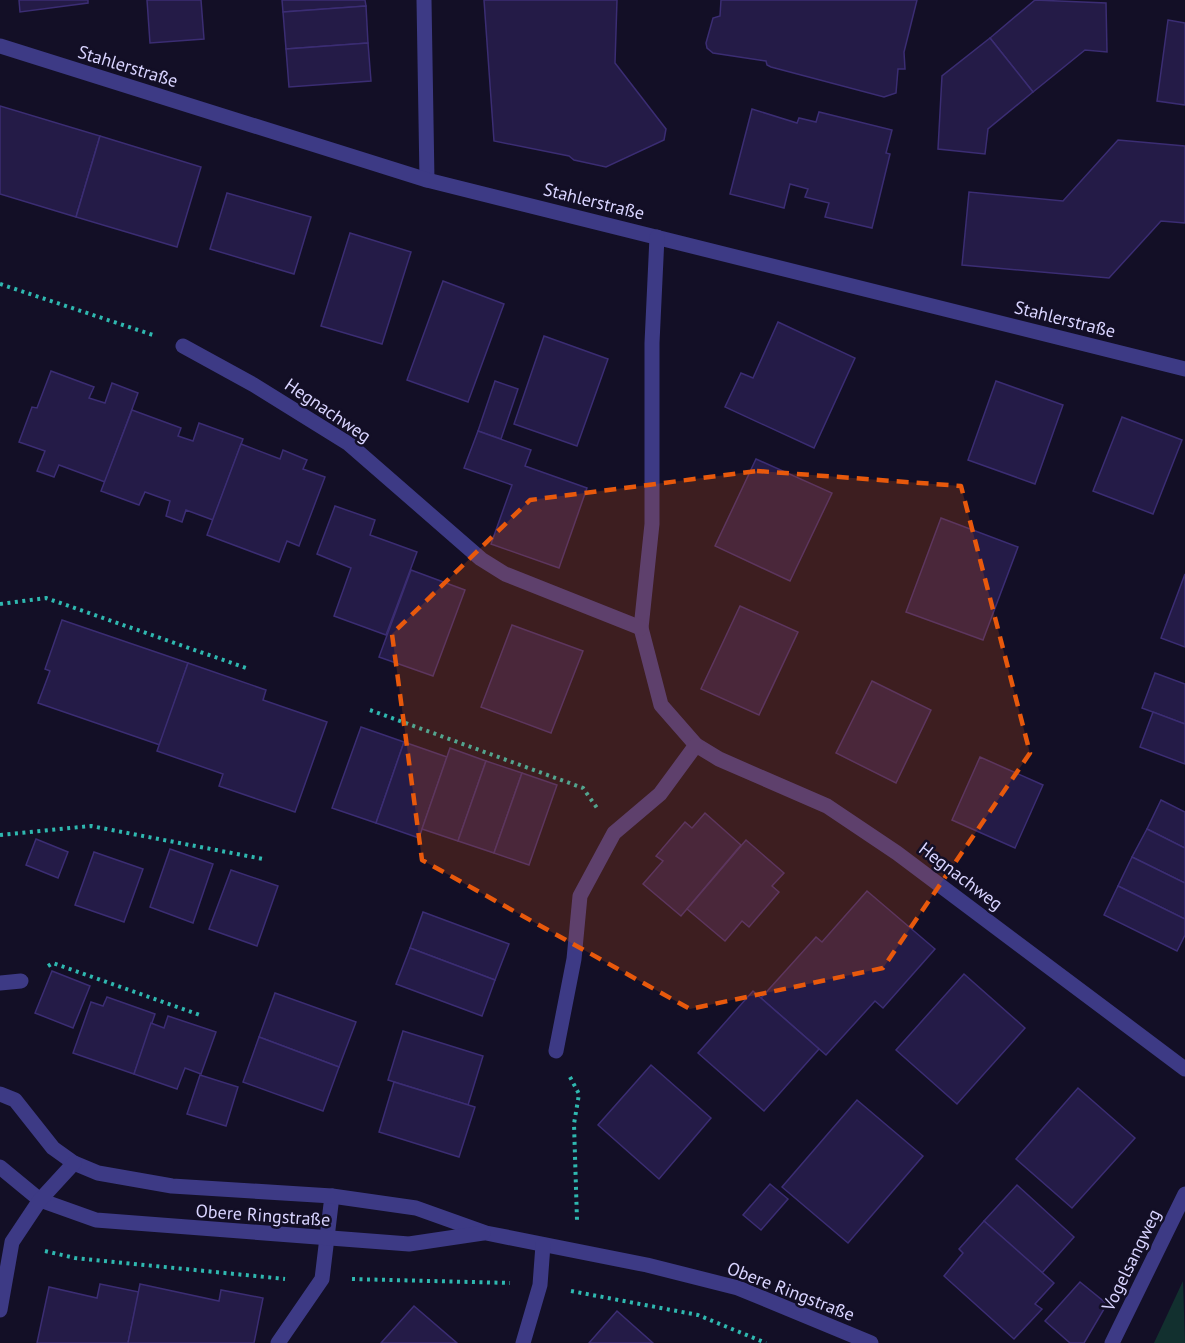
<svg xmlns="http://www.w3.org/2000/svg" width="1185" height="1343" font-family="'PT Sans',sans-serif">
<rect width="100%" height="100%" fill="#130f26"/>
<path fill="#12302f" d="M1183,1281L1185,1343H1154Z"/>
<g fill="#241b47" stroke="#3b2d73" stroke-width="1.5">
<path d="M19,0H88V3L20,12Z"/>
<path d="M147,0H201L204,39L150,43Z"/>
<path d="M282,0H365L366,6L283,12Z"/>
<path d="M484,0H617L615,63L666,129L664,140L606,167L574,160L569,156L494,141Z"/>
<path d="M721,0H917L904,52L905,69H898L896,93L884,97L771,67L767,65L766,61L713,53L707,48L706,43L713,18L720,16Z"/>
<path d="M1035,0L1106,3L1107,52L1085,50L1033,92L990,38Z"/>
<path d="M366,6L368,43L286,49L283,12Z"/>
<path d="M1168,20L1185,23V105L1157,101Z"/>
<path d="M990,38L1033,92L988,129L985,154L938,149L942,76Z"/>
<path d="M368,43L371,81L289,87L286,49Z"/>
<path d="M0,106L100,136L76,217L0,194Z"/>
<path d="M752,109L797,123L799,118L816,122L819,112L892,130L886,153L890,154L872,228L825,217L829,203L805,197L808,189L790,184L784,208L730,194Z"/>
<path d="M100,136L201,167L177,247L76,217Z"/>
<path d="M1118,140L1185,146V223L1161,221L1109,278L962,265L969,192L1063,201Z"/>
<path d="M227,193L311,217L294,274L210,249Z"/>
<path d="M350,233L411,252L382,344L321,326Z"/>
<path d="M443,281L504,304L468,402L407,380Z"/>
<path d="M778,322L855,358L814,448L725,407L741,373L753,378Z"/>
<path d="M544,336L608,359L577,446L514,424Z"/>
<path d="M51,371L94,387L89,398L105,403L112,383L138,393L105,482L59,465L54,477L37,471L45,451L19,442L32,407L37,408Z"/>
<path d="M495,381L518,389L501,439L478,431Z"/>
<path d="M996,381L1063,405L1035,484L968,460Z"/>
<path d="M132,410L181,428L178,436L193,441L199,423L243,439L213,520L186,510L182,522L166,516L170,501L145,492L139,505L101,491Z"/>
<path d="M1122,417L1182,440L1153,514L1093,491Z"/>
<path d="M478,431L531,450L525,466L587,488L559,568L491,544L512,485L464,468Z"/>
<path d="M241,444L280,459L283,450L307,460L303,469L325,477L299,546L287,541L279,562L207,535Z"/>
<path d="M756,459L832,493L790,581L715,546Z"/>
<path d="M335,506L375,520L370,535L417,552L386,635L334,616L351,568L317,554Z"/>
<path d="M941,518L1018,547L983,640L906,612Z"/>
<path d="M411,570L465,590L433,676L379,657Z"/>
<path d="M1185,574V647L1161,638Z"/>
<path d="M740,606L798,632L759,715L701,689Z"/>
<path d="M62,620L188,663L160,745L38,703L50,671L45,669Z"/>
<path d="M512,625L583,651L551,733L481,707Z"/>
<path d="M188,663L266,690L263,700L327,722L295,812L219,786L223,774L157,751Z"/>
<path d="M1155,673L1185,684V724L1142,708Z"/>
<path d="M872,681L931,710L896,783L836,753Z"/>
<path d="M1153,712L1185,724V764L1140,747Z"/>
<path d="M361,727L404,742L376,823L332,808Z"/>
<path d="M404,742L447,757L419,838L376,823Z"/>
<path d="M450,748L486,761L458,841L422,829Z"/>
<path d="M980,757L1043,785L1015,848L952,820Z"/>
<path d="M486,761L522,773L494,853L458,841Z"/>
<path d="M522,773L557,785L529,865L494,853Z"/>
<path d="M1161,800L1185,812V848L1147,829Z"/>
<path d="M705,813L741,845L681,916L643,884L663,861L656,856L685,822L692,828Z"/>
<path d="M1147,829L1185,848V883L1132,857Z"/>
<path d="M36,839L68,852L58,878L26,865Z"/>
<path d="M746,840L784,873L772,886L779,892L749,927L742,921L725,941L687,909Z"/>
<path d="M170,849L213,864L193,923L150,907Z"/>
<path d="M94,852L143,869L124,922L75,905Z"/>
<path d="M1132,857L1185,883V919L1118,886Z"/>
<path d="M231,870L278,886L257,946L209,929Z"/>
<path d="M1118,886L1185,919V935L1177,951L1104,915Z"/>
<path d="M867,891L935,949L883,1008L875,1001L826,1055L761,998L816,937L822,942Z"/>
<path d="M423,912L509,944L495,980L410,948Z"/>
<path d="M410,948L495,980L482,1016L396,984Z"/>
<path d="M52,971L90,986L73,1028L35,1013Z"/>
<path d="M964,974L1025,1028L957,1104L896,1050Z"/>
<path d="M753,991L819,1049L764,1111L698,1053Z"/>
<path d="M275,993L356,1022L339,1067L259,1037Z"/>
<path d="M107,997L155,1014L134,1074L73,1053L91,1002L103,1006Z"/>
<path d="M168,1016L216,1032L201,1074L185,1068L177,1089L134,1074L151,1023L164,1028Z"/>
<path d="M403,1031L483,1056L468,1105L388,1080Z"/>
<path d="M259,1037L339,1067L323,1111L243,1082Z"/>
<path d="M651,1065L711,1118L659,1179L598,1125Z"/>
<path d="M200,1075L238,1087L226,1126L187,1114Z"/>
<path d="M394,1082L475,1107L459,1157L379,1132Z"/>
<path d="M1078,1088L1135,1138L1072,1208L1016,1159Z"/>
<path d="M857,1100L923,1156L848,1243L782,1187Z"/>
<path d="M770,1184L788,1199L761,1230L743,1215Z"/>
<path d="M1017,1185L1074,1237L1042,1273L984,1221Z"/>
<path d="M984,1221L1054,1283L1035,1304L1042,1309L1014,1339L944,1276L963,1253L959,1249Z"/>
<path d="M1080,1282L1107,1304L1084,1343H1070L1045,1321Z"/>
<path d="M100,1284L139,1292L128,1343H37L49,1287L97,1298Z"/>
<path d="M140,1284L219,1301L221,1290L263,1298L254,1343H128Z"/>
<path d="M414,1306L457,1343H381Z"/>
<path d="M617,1311L653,1343H589Z"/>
</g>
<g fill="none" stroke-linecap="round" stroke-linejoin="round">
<g stroke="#2fb8b0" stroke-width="4" stroke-dasharray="3 4.5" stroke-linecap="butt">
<path d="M0,284L153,335"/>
<path d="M0,604L46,598L249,669"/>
<path d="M370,710L583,788L597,808"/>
<path d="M0,835L91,826L263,859"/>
<path d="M48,966L53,963L200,1015"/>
<path d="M570,1077L579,1094L574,1124L577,1220"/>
<path d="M45,1251L75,1258L285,1279"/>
<path d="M352,1279L510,1283"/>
<path d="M571,1291L698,1315L766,1343"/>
</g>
<g stroke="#3d3a85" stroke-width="15">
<path d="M0,983L21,981"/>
<path d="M278,1343L322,1279L332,1196"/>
</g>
<g stroke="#3d3a85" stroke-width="15">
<path d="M424,0L427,180"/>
<path d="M0,46L427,180L1185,369"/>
<path d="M657,237L652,343V524L641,628L661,705L696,745L719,759L827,806L897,853L1185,1069"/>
<path d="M183,346L254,385L349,444L481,559L505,574L641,628"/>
<path d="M556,1051L574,959L580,896L614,833L660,794L696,745"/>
<path d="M0,1094L15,1100L53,1148L74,1163L98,1173L172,1186L332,1196L416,1208L486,1233L647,1265L738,1288L871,1343"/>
<path d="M0,1167L40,1200L96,1220L409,1244L483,1233"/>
<path d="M0,1310L12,1242L40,1200L74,1163"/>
<path d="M523,1343L540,1285L543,1245"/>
<path d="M1112,1343L1185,1194"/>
</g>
</g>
<path fill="#e8590c" fill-opacity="0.2" stroke="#e8590c" stroke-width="4.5" stroke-dasharray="12 8" stroke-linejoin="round" d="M757,471L961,486L1030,753L883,968L690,1009L422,860L392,634L530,500Z"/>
<g text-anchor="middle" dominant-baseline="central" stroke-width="5" stroke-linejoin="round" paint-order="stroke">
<g font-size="18" fill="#d9d4ff" stroke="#130f26">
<text transform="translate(128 66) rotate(17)">Stahlerstraße</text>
<text transform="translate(594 201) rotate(14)">Stahlerstraße</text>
<text transform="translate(1065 319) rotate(14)">Stahlerstraße</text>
<text transform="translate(328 410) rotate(34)">Hegnachweg</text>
<text transform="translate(961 876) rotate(37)">Hegnachweg</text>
<text transform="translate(263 1215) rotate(4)">Obere Ringstraße</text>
<text transform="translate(1131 1260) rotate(-64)">Vogelsangweg</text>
<text transform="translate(791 1291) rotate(21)">Obere Ringstraße</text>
</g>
</g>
</svg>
